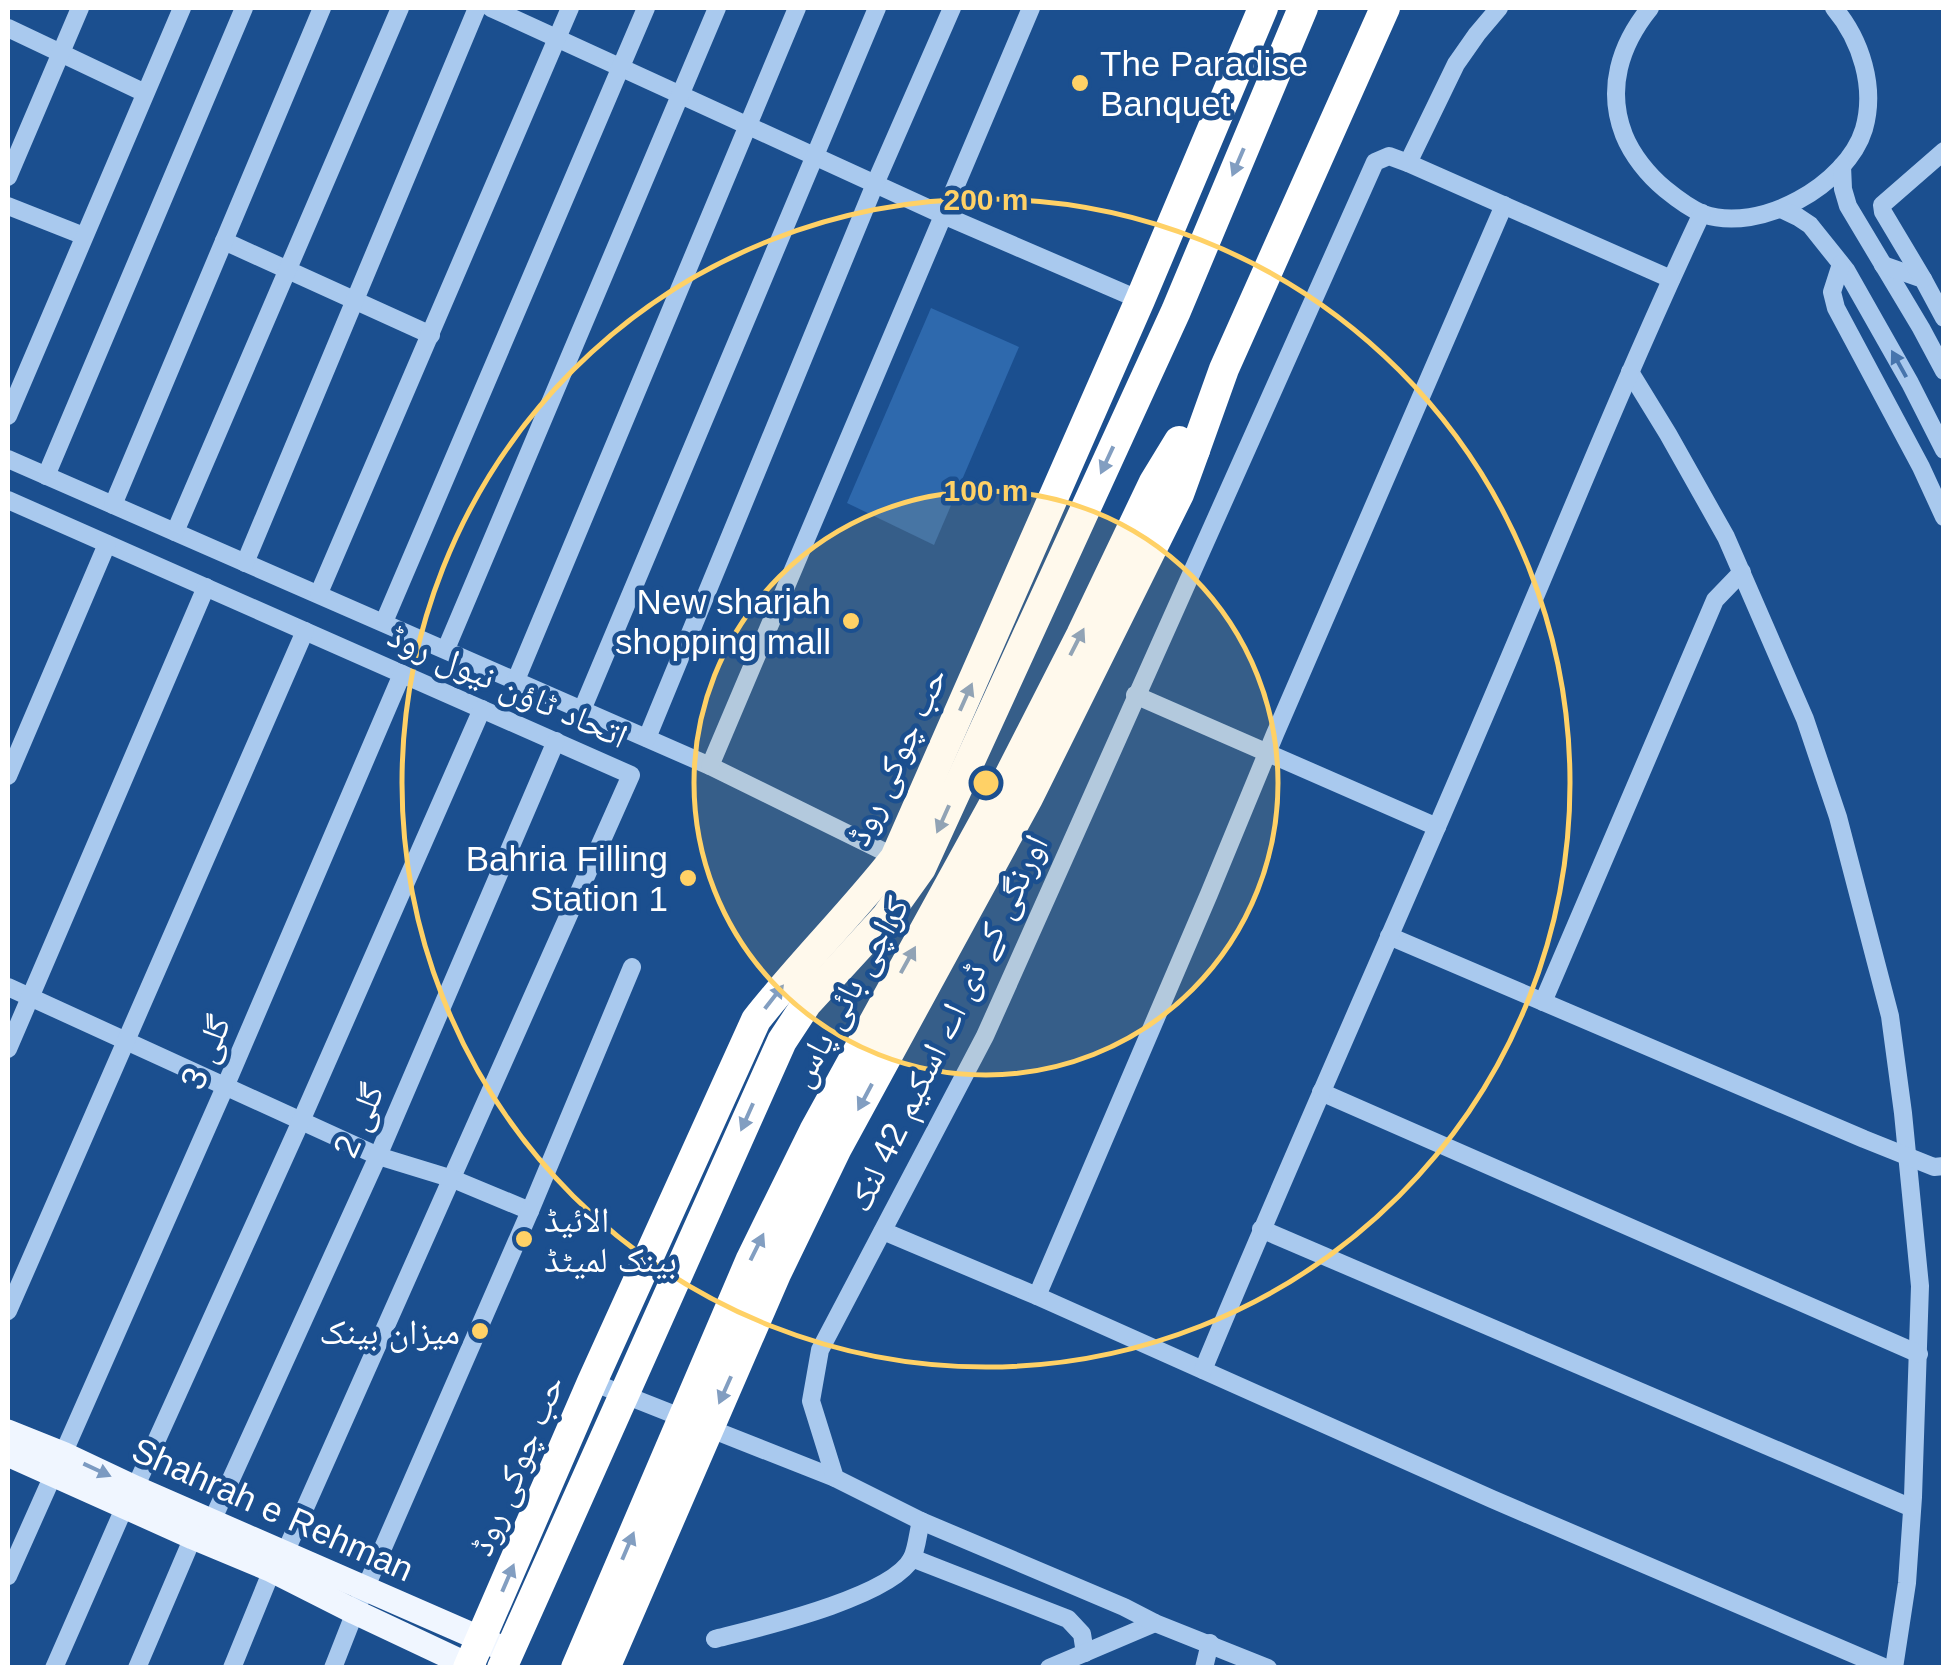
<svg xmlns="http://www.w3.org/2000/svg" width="1951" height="1675" font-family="Arial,'Noto Naskh Arabic',sans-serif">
<rect width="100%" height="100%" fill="#1b4f8f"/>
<path fill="#2e69ad" d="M931,308L1019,347L934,545L847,503Z"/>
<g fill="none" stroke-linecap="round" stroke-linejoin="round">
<g stroke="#a9c9ee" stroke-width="18">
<path d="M491,8L943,215L1140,300"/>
<path d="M1650,8C1620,45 1606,89 1624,135C1632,155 1648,175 1665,189C1676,198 1689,208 1703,214C1760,234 1847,185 1864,129C1876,87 1861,40 1834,8"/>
<path d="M8,28L145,93"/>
<path d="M1408,163L1456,64L1477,34L1499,8"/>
<path d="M1842,166L1843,189L1848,206L1921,328L1944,371"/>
<path d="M8,177L80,8"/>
<path d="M8,206L84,236"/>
<path d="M1781,209L1798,217L1810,225L1846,270L1910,383L1944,450"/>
<path d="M224,241L431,335"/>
<path d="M1841,264L1832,292L1836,308L1921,467L1944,517"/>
<path d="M1883,265L1923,279L1944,318"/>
<path d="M1923,279L1883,212L1882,205L1944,151"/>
<path d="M1630,372L1668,434L1726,537L1805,719L1838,817L1890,1016L1903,1113L1920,1286L1913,1497L1907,1583L1894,1668"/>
<path d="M8,416L182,8"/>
<path d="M8,459L710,766L901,860"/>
<path d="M46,476L244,8"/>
<path d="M8,500L631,775L285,1553"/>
<path d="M113,505L322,8"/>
<path d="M175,532L400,8"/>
<path d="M245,563L477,8"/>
<path d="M319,593L570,8"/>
<path d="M384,622L646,8"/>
<path d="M446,649L717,8"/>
<path d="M516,680L797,8"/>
<path d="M1135,695L1437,827"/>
<path d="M582,710L877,8"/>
<path d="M647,738L875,184L952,8"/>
<path d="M710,766L1031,8"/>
<path d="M8,776L107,544"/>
<path d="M1389,936L1864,1139L1934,1167L1944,1166"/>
<path d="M8,987L378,1156L453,1179L530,1211"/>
<path d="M1543,1002L1715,600L1742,572"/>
<path d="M8,1049L206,587"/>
<path d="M1321,1092L1919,1354"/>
<path d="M1261,1229L1912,1508"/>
<path d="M883,1231L1037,1296L1492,1499L1886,1668"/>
<path d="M1037,1296L1209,894L1275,734L1504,205"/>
<path d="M8,1311L305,631"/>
<path d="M1203,1370C1292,1155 1388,943 1479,729C1553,557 1622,383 1702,213"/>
<path d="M592,1382L835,1478"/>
<path d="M63,1454L225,1087L402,674"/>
<path d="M135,1488L301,1121L482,709"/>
<path d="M212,1521L378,1156L556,741"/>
<path d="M912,1558L1068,1619L1082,1634L1085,1653"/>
<path d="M8,1576L54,1473"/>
<path d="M715,1639C758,1628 892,1597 912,1558C917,1548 918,1532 921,1521"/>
<path d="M54,1668L125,1506"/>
<path d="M137,1668L193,1537"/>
<path d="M232,1668L272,1570"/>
<path d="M333,1668L355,1612L530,1211L632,967"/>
<path d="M1049,1668L1155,1623"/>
<path d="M1204,1668L1210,1643"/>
<path d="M1268,1668L1155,1623L1124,1607L921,1521L835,1478L811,1401L820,1350L985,1036L1375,162L1389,156L1408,163L1671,279"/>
</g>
<g stroke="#f0f6ff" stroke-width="25">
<path d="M8,1432L63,1454L135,1488L497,1646"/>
<path d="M8,1454L193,1537L272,1570L355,1612L474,1668"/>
</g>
<g stroke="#fff" stroke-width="30">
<path d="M1195,450L1224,369L1385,8"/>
<path d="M468,1668L592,1382L756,1020C800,964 851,914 895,858L1140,300L1263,8"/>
<path d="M502,1668L782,1041L807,1003L886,917L921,868L1176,311L1303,8"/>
</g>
<g stroke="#fff" stroke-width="30">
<path d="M576,1668L751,1259L814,1131L1006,782L1081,635L1154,482L1179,441"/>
<path d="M605,1668L776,1274L837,1148L1028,798L1179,494L1195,450"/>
</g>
</g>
<defs><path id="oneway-solid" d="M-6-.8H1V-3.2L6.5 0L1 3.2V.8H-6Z" transform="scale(2.5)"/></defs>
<g fill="#829ec1">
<use href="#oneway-solid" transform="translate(1238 162) rotate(113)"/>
<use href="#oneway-solid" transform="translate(1107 460) rotate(115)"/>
<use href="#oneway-solid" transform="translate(1077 642) rotate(-63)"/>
<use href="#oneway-solid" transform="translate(966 697) rotate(-66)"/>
<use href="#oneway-solid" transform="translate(943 819) rotate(114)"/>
<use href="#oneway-solid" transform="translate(908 960) rotate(-61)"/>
<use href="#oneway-solid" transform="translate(774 997) rotate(-52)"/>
<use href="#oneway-solid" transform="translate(865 1097) rotate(118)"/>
<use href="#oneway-solid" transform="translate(747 1117) rotate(114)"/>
<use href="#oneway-solid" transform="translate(757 1247) rotate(-64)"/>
<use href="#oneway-solid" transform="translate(725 1390) rotate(114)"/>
<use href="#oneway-solid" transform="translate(628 1546) rotate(-67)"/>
<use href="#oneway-solid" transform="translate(508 1578) rotate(-67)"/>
</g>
<use fill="#4674ac" href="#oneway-solid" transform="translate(1899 364) rotate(-119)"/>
<use fill="#7b9ac1" href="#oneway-solid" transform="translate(97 1470) rotate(25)"/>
<circle cx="986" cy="783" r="292" fill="#ffd166" fill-opacity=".12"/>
<g fill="none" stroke="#ffd166" stroke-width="5">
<circle cx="986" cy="783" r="292"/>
<circle cx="986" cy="783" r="584"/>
</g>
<g fill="#ffd166" stroke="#1b4f8f" stroke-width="4">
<circle cx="1080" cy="83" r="10"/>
<circle cx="851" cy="621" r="10"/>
<circle cx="688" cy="878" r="10"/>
<circle cx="524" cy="1239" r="10"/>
<circle cx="480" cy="1331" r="10"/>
</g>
<g text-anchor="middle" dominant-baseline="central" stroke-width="9" stroke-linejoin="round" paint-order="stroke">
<g font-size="35" fill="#fff" stroke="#1b4f8f" text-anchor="end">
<text x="1100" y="63" text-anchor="start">The Paradise<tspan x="1100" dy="40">Banquet</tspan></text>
<text x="831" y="601">New sharjah<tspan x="831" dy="40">shopping mall</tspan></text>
<text x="668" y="858">Bahria Filling<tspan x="668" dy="40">Station 1</tspan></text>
<text x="544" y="1219" text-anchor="start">الائیڈ<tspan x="544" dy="40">بینک لمیٹڈ</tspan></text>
<text x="460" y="1331">میزان بینک</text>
</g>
<g font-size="35" fill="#fff" stroke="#1b4f8f">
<text transform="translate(508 685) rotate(24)">اتحاد ٹاؤن نیول روڈ</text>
<text transform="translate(896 756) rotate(-65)">حب چوکی روڈ</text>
<text transform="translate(848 991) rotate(-61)">کراچی بائی پاس</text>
<text transform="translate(947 1023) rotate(-64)">اورنگی کے ڈی اے اسکیم 42 لنک</text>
<text transform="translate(205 1052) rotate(-67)">گلی 3</text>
<text transform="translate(358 1120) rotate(-66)">گلی 2</text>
<text transform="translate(516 1465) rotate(-67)">حب چوکی روڈ</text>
<text transform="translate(273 1509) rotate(24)">Shahrah e Rehman</text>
</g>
</g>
<circle cx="986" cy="783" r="15" fill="#ffd166" stroke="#1b4f8f" stroke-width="5"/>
<g font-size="30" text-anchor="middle" font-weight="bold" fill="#ffd166" stroke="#1b4f8f" stroke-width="9" stroke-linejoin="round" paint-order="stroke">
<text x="986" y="210">200 m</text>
<text x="986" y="501">100 m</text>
</g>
<rect width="1951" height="1675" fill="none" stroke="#ffffff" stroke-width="20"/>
</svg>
